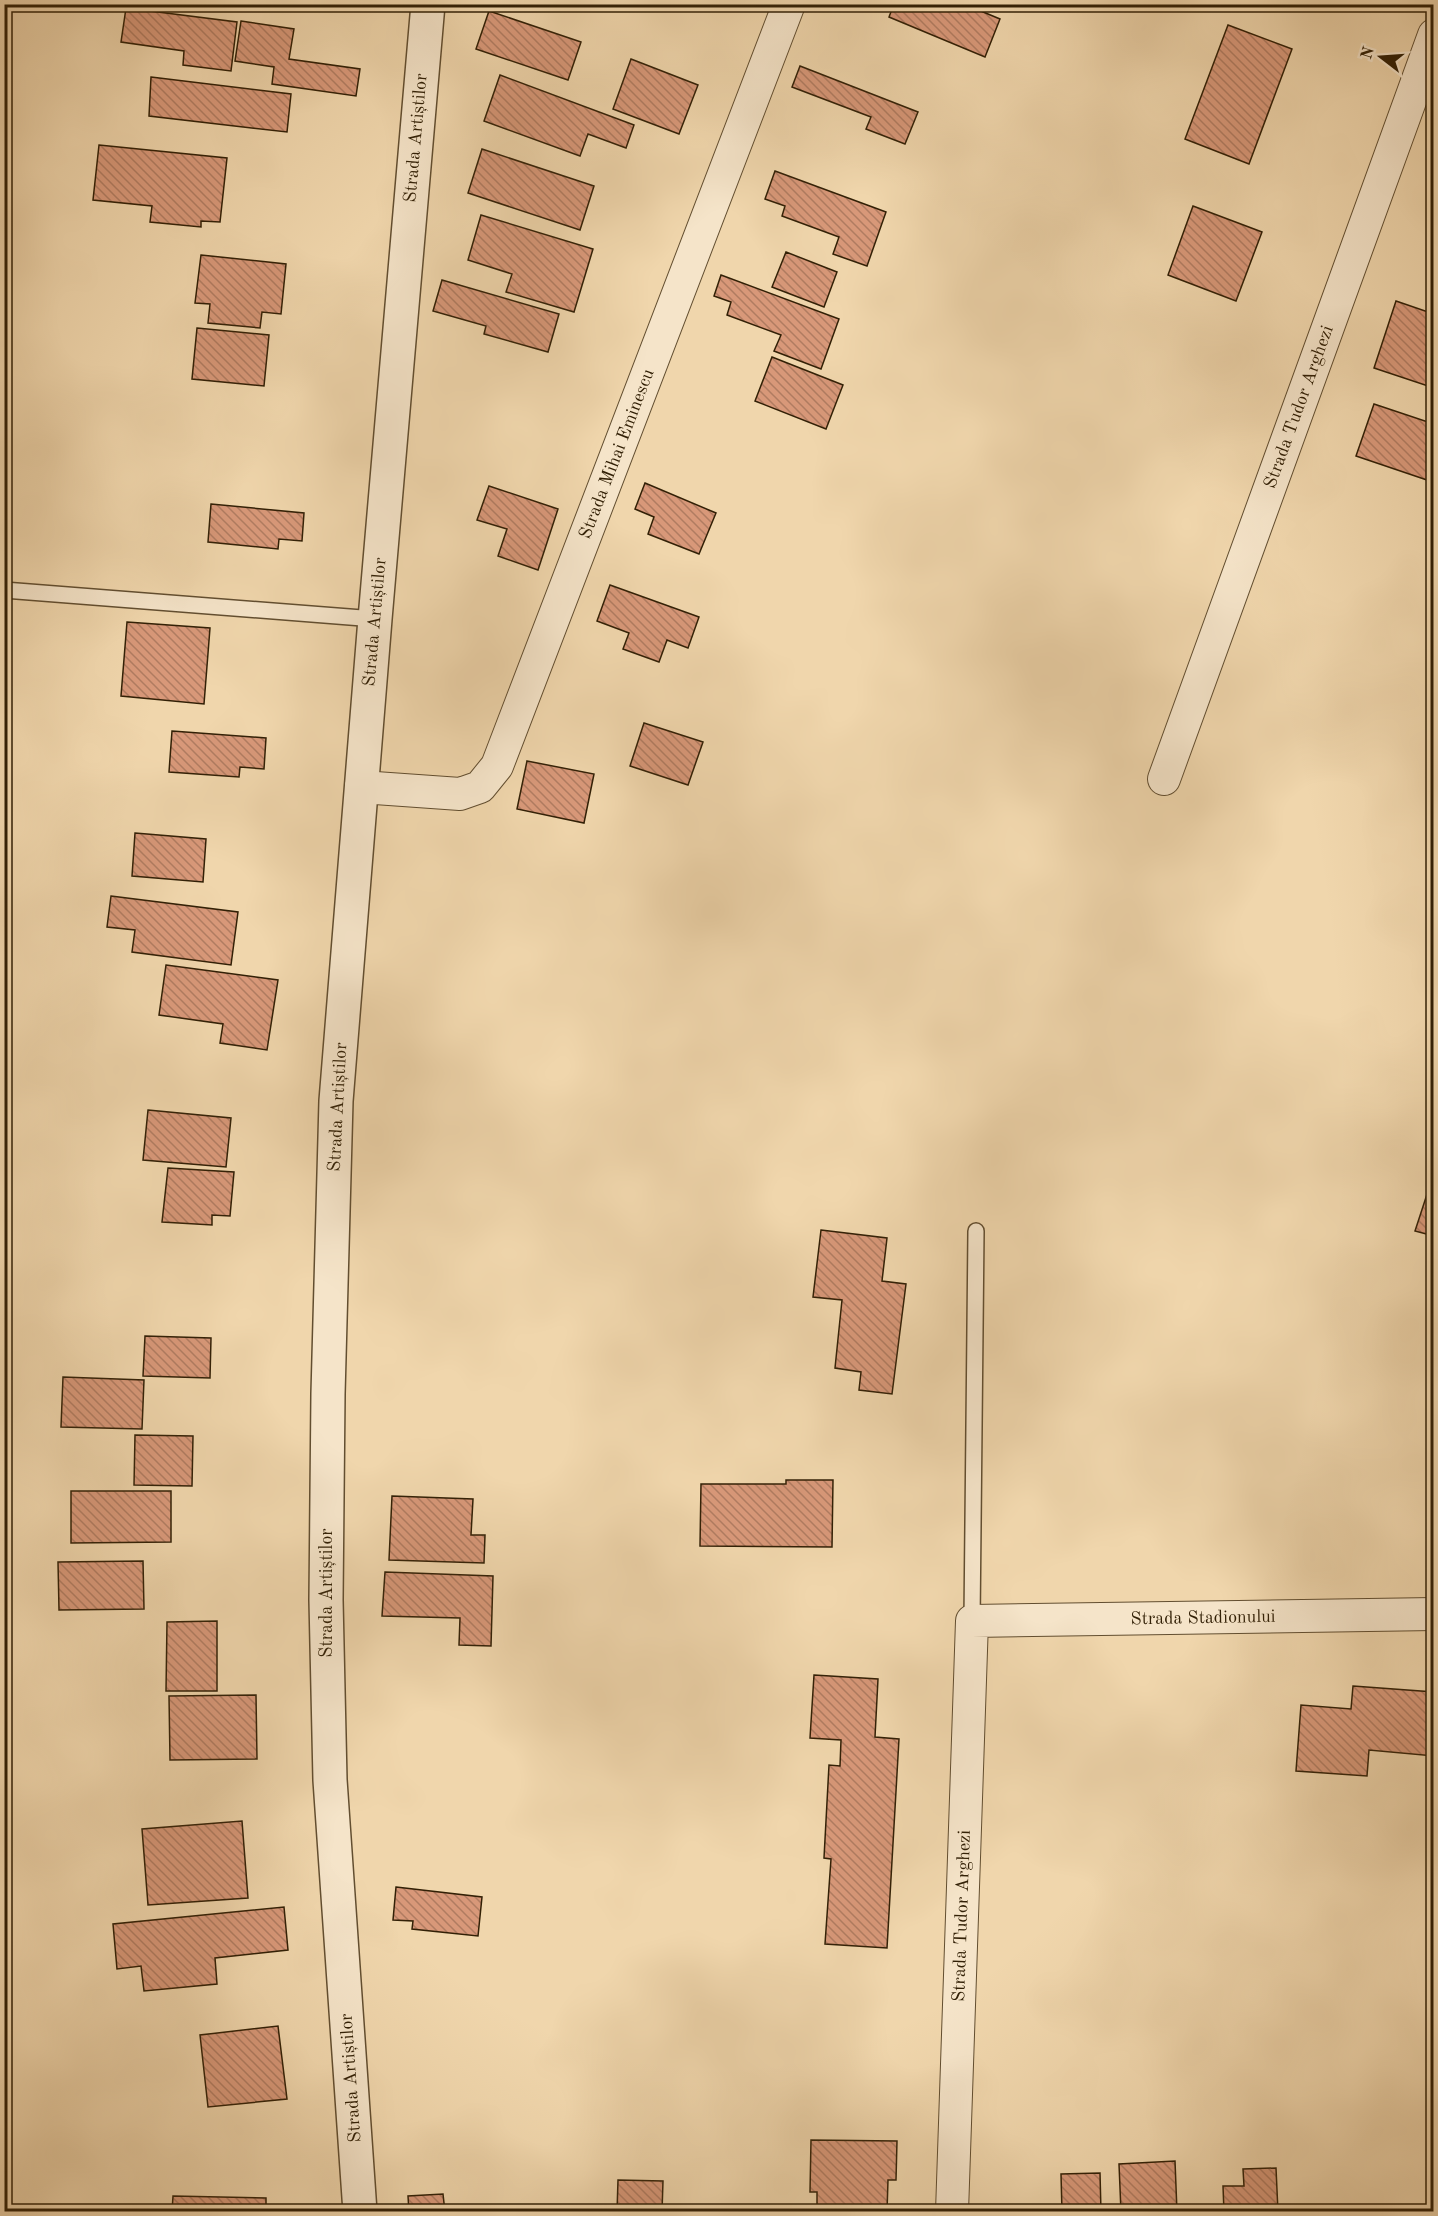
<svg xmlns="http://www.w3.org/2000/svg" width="1438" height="2216" font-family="'Old Standard TT',serif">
<defs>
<pattern id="building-back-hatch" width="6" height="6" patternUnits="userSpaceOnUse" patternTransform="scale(1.5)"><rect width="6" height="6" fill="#d89879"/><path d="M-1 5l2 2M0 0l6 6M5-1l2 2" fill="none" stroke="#b07c61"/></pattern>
</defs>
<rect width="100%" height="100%" fill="#f0d6ac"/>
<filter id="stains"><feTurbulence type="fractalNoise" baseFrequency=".00333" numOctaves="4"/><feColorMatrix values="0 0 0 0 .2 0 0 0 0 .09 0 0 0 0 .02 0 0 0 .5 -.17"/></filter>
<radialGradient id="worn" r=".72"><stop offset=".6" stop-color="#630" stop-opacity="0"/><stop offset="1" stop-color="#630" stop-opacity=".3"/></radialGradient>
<g fill="url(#building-back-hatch)" stroke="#322006" stroke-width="1.5">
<path d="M894,4H964L1000,19L985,57L889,17Z"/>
<path d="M126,8L237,22L231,71L183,65L184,51L121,42Z"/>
<path d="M489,11L581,42L568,80L476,49Z"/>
<path d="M241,21L294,29L289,59L360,69L356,96L272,84L274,67L235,61Z"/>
<path d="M1228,25L1292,49L1249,164L1185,139Z"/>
<path d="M631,59L698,85L679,134L613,109Z"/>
<path d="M800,66L918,112L905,144L866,129L871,117L792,87Z"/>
<path d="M500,75L634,125L626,148L588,134L580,156L484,121Z"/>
<path d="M151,77L291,94L287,132L149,116Z"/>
<path d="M99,145L227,158L220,222L201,221V227L150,222L152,206L93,200Z"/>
<path d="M482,149L594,186L580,230L468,193Z"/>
<path d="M775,171L886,212L867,266L833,254L839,237L782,216L785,206L765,199Z"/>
<path d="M1193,206L1262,232L1236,301L1168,275Z"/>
<path d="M481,215L593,249L574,312L506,292L512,274L468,260Z"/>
<path d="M786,252L837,272L824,307L772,287Z"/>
<path d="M201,255L286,264L281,314L262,312L260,328L208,323L210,304L195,303Z"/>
<path d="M721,275L839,319L821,369L774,351L781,335L727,315L731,302L714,296Z"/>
<path d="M442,280L559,314L548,352L484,334L486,326L433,311Z"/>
<path d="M1396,301L1434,314V388L1374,368Z"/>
<path d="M197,328L269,335L264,386L192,379Z"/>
<path d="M772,357L843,385L826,429L755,401Z"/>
<path d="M1374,404L1434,424V461L1427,480L1356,456Z"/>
<path d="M645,483L716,513L699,554L648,534L654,517L635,509Z"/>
<path d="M489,486L558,509L538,570L498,556L507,529L477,520Z"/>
<path d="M211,504L304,513L302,541L279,539L278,549L208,542Z"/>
<path d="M610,585L699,617L688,648L667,640L659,662L623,649L629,633L597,621Z"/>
<path d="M127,622L210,628L204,704L121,696Z"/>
<path d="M644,723L703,742L688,785L630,766Z"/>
<path d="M172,731L266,738L264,769L240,767L239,777L169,772Z"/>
<path d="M527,761L594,774L584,823L517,809Z"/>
<path d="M135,833L206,839L203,882L132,876Z"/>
<path d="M111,896L238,912L231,965L132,952L135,930L107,927Z"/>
<path d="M166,965L278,980L267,1050L220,1043L223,1024L159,1015Z"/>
<path d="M148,1110L231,1118L226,1167L143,1160Z"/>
<path d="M168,1168L234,1172L230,1216L212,1215V1225L162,1222Z"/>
<path d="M1431,1182L1434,1183V1236L1415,1231Z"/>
<path d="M821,1230L887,1238L882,1281L906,1284L892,1394L859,1390L861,1372L835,1368L842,1300L813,1297Z"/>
<path d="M145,1336L211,1338L210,1378L143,1376Z"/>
<path d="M63,1377L144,1380L142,1429L61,1427Z"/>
<path d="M135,1435L193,1436L192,1486L134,1485Z"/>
<path d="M786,1480H833L832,1547L700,1546L701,1484H786Z"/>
<path d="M71,1491H171V1542L71,1543Z"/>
<path d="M392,1496L473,1499L471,1535H485L484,1563L389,1560Z"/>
<path d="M143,1561L144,1609L59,1610L58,1562Z"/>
<path d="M385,1572L493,1576L491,1646L459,1645L460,1618L382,1616Z"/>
<path d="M217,1621V1691H166L167,1622Z"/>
<path d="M814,1675L878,1679L875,1737L899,1739L887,1948L825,1944L831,1859L824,1858L829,1765L840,1766L841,1740L810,1738Z"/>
<path d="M1353,1686L1434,1692V1756L1369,1750L1367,1776L1296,1771L1301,1705L1351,1709Z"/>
<path d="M256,1695L257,1759L170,1760L169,1696Z"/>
<path d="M242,1821L248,1898L148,1905L142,1829Z"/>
<path d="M396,1887L482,1897L478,1936L412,1929L413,1921L393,1920Z"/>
<path d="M284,1907L288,1950L215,1958L217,1984L144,1991L141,1966L117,1969L113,1924Z"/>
<path d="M278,2026L287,2099L208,2107L200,2035Z"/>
<path d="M811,2140L897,2141L896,2180H888L887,2212H817V2192H810Z"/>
<path d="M1175,2161L1177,2212H1121L1119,2164Z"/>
<path d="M1276,2168L1278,2212H1224L1223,2186H1244L1243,2169Z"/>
<path d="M1100,2173L1101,2212H1062L1061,2174Z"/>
<path d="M618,2180L663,2181L662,2212H617Z"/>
<path d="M443,2194L445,2212H409L408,2196Z"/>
<path d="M173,2196L266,2198V2212H172Z"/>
</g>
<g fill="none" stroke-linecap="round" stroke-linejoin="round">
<defs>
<g id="service">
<path d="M4,590L375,619"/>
<path d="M972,1621L976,1231"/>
</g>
<g id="minor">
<path d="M1164,779L1434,35"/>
<path d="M361,787L460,794L480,787L497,766L789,4"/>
<path d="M952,2212L972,1621L1434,1614"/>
</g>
<path id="tertiary" d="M360,2212L330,1780L326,1600L328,1394L336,1101L375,619L428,4"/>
</defs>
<use href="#service" stroke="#624e30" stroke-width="18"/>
<use href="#minor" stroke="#624e30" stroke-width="34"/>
<use href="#tertiary" stroke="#624e30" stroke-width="36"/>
<use href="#service" stroke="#f5e4c9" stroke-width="15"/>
<use href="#minor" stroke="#f5e4c9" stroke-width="32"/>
<use href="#tertiary" stroke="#f5e4c9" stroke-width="33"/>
</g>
<g text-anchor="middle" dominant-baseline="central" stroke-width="6" stroke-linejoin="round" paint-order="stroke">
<g font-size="18" fill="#322006" stroke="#f5e4c9">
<text transform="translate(416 138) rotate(-85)">Strada Artiștilor</text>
<text transform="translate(1299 407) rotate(-70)">Strada Tudor Arghezi</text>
<text transform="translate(617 454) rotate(-69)">Strada Mihai Eminescu</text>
<text transform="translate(375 622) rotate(-85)">Strada Artiștilor</text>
<text transform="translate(338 1107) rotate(-87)">Strada Artiștilor</text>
<text transform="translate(327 1593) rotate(-90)">Strada Artiștilor</text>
<text transform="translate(1203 1618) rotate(-1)">Strada Stadionului</text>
<text transform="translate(962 1916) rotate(-88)">Strada Tudor Arghezi</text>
<text transform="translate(351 2078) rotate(-94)">Strada Artiștilor</text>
</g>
</g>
<rect width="1438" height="2216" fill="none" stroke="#f0d6ac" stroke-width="24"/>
<rect x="6" y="6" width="1426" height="2204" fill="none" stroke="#322006" stroke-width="3"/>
<rect x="12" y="12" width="1414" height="2192" fill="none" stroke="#322006" stroke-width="1.5"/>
<g transform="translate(1381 57) rotate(287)" stroke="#f5e4c9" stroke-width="4.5" paint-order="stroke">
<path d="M0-4.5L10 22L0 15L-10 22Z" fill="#322006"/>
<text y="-9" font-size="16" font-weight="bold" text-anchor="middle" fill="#322006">N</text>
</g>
<rect width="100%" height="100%" filter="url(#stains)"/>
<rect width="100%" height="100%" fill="url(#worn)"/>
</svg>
